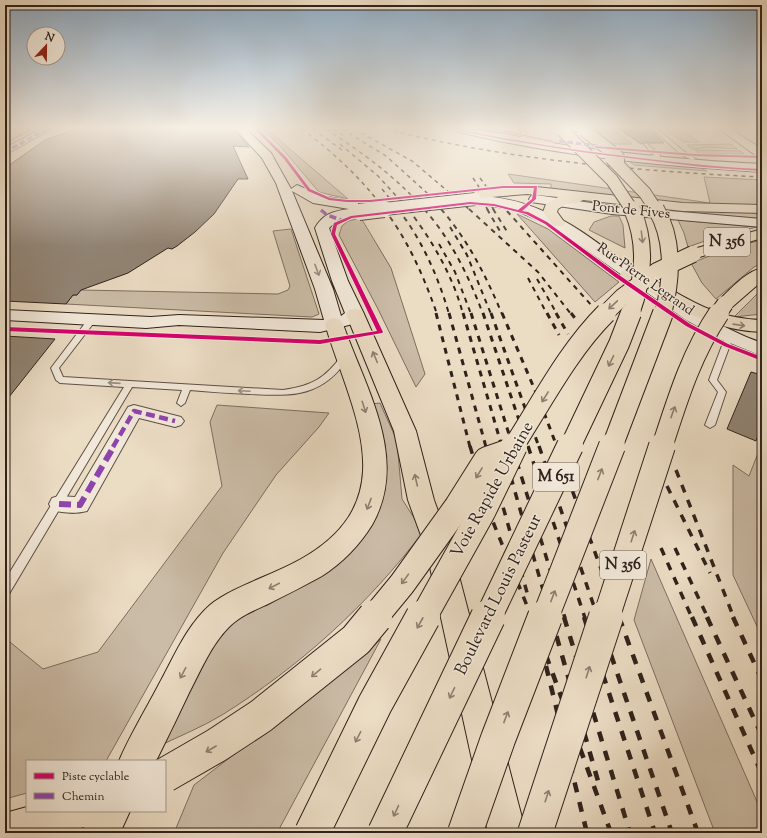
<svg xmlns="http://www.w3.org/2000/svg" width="767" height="838" font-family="'Sorts Mill Goudy',serif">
<rect width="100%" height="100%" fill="#ebdcc4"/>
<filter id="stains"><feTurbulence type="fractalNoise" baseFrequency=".005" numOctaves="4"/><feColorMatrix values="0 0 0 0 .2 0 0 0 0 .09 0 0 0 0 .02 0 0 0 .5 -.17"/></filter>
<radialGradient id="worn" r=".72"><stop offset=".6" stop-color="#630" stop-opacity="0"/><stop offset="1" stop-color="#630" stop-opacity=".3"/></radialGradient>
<g fill="#cbbca7" stroke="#7d6f61">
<path d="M263,129L270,132L348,199L319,192L281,147Z"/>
<path d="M591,129H612L632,144H608Z"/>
<path d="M664,129H680L699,142H684Z"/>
<path d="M731,144L737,149L708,147L692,149L687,145Z"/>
<path d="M695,150L740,151L744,154H699Z"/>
<path d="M629,161L698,167L707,171L634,165Z"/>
<path d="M508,174L710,203L704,177L762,180V206H704L551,189V184L514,183Z"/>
<path d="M672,210L762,212V219L673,211Z"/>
<path d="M517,214L548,229L619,282L595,302Z"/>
<path d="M611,216H619L623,225L625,248L589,230L594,222Z"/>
<path d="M361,218L391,268L425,374L416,387L378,309L339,235L342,226L348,221Z"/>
<path d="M678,220L757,227L716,237L688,247L684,233Z"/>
<path d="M291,229L319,314L312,317L66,304L73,295H77L81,290L278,294L288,290L290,286L273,231Z"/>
<path d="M762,240V263L754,267L716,299L702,283L691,263L733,247Z"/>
<path d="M762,289V314L734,317Z"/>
<path d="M380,403L397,441L402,499L423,532C368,605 299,667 222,715C202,727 180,736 159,746L203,643L381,504L385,446L371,404Z"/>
<path d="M217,405L329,413L319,427L276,475L223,553L106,761H27V793L5,799V638L43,669L98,652L222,486L210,422Z"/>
<path d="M762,443V637L733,575V465L749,476Z"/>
<path d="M651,559L762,813V833H715L634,620Z"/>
<path d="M381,639L277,833H174L194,785L359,659Z"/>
</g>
<g fill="#918373" stroke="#2f221b">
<path d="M75,129H234L249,147L233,146L248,179H238L214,214L195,232L177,246L172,249L168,248L128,273L81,290L77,295H73L66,304L5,301V168L45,140Z"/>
<path d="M619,129H649L664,143H649L645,142L641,144Z"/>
<path d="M5,336L55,339L5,402Z"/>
<path d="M751,372L762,375V425L756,441L727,429Z"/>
</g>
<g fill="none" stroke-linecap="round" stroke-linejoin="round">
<defs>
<g id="lane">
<path d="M519,129H523L526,134L525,140L521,139L522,134Z"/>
<path d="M652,129H657L686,153L696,159L692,160L682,155Z"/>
<path d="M646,143L660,155V157L643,159V157L654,155L644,144Z"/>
<path d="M89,318H92L96,320L59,368L63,377L283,390C311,386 325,379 342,355L345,354L349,357C322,398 293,396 249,394C229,393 210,392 190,390L185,403L181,406L177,403L182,390L132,387L9,594L5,595V580L124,387L60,383L56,380L51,368Z"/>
<path d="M726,335H732L733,337L717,380L726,392L715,425L710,428L705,425L718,392L709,380Z"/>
</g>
<g id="street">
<path d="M41,129H51L5,155V148Z"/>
<path d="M134,405L181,417L184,421L181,425L175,427L139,418L87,511C76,514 63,513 52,510L49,504L52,498L59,496L75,497L128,407Z"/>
</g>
<g id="secondary">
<path d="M235,129H246L271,153L291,189L297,185L322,196L356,202L361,203L363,206L361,208L366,212L364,215L338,220L329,228L348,281L364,314L358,321L349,325L320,332L179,325L146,328L5,320V310L151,317L179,315L324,320L315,289L276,183L262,158ZM292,191L313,203L349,209C334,211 323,214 315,228L332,281L345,313L341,316L333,289Z"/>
<path d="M454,129C493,129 532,140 571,146C634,155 698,161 762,164V172C660,166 555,156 455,131Z"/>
<path d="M719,129H731L762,149V158L758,157Z"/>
<path d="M475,195C499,197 521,201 543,211C576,224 604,248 633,269C673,298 715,326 762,343V356L720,339L686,320L552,226L515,210L470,202L468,199L470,196Z"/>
<path d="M536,195L612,206L762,219V227L612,214L531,202L529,199L531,196Z"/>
</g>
<path id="primary" d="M17,129H30L5,143V135Z"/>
<g id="highway">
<path d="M571,129H582L577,132Z"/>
<path d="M527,186L683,203L762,205V213L683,211L583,200L577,203L566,204L558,209L557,212L565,223L563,226H553L543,212L546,204L558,197L527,194L467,199L462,198L460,195L462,192L467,191Z"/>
<path d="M762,229V238L693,259L687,257L685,254L687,251Z"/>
<path d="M762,268V281L731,308L725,309L719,308L716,304L719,300C731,289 745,272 762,268Z"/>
<path d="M628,269C643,273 657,282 670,289C701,307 725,319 762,320V332C705,330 671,302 622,277L620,274L622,271Z"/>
<path d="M355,309L361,310L364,314L416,431L434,500L452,549L526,833H488L426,549L408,500L394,431L346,314L349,310Z"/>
<path d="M334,318L340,320L343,324C365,388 410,458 372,525C359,546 342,563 322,576C304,586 286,595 268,604C255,610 240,616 229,627C211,645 201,670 189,693C178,716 167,739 156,761H119C130,735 145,711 158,686C173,659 186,626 210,605C232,587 275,574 301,559C407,499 351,411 325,324L328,320Z"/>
<path d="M27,807V811H130L120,833H82L84,827L67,833H5V813Z"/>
</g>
</defs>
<use href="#lane" stroke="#5e5045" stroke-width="2"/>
<use href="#street" stroke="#5e5045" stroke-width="2"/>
<use href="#secondary" stroke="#2f221b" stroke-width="2"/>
<use href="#primary" stroke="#2f221b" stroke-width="2"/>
<use href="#highway" stroke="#2f221b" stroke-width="2"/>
<use href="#lane" fill="#f2e8d9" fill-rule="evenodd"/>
<use href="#street" fill="#f2e8d9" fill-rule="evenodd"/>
<use href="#secondary" fill="#f2e8d9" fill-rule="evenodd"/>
<use href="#primary" fill="#ebdcc4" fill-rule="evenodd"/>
<use href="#highway" fill="#ebdcc4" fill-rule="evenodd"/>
<g stroke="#2f221b" stroke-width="1.5" stroke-dasharray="4 4" stroke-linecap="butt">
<path d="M302,129C334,153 361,178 385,210"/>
<path d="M313,129L342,150"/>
<path d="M326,129C363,153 396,177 425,210"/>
<path d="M333,129L345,136"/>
<path d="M342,129L386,156L426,192L442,210"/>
<path d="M354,129L412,161L470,210"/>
<path d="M385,129C508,160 636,171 762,177"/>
<path d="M340,144L378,176L409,210"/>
<path d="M473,178L479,187"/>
<path d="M480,178L486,186"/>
<path d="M382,189L399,210"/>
<path d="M486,207L488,210"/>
<path d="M492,207L494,210"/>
</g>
<g stroke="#2f221b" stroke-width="2" stroke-dasharray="5 5" stroke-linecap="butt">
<path d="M384,209C408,240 424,277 437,314"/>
<path d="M398,209C422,240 438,276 449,314"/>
<path d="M408,209C432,240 453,276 463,314"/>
<path d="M424,209C451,239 469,277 483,314"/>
<path d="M441,209C468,240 486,276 502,314"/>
<path d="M469,209L538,272L571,314"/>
<path d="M487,209L501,233"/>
<path d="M493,209L508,233"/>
<path d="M507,211L592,306"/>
<path d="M450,227L467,255L491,314"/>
<path d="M439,244L455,272L471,314"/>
<path d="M528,278L547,314"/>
<path d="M537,279L557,314"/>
</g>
<g stroke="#2f221b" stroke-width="3" stroke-dasharray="6 6" stroke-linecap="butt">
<path d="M436,313L470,447"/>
<path d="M449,313L486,447"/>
<path d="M463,313L502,447"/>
<path d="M471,313L513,447"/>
<path d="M483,313L528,447"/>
<path d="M491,313L539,447"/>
<path d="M502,313L540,402L557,447"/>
<path d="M547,313L559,335"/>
<path d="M556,313L568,334"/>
<path d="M571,313L578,322"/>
</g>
<g stroke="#2f221b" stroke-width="3.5" stroke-dasharray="8 8" stroke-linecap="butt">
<path d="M470,446L491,517L532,618"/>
<path d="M486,446L528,596"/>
<path d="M502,446L551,618"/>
<path d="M512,446L565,618"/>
<path d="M528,446L585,618"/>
<path d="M539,446L598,618"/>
<path d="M556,446L619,618"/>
<path d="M676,470L734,618"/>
<path d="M667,486L710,573"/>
<path d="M661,548L692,618"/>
<path d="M675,548L708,618"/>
</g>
<g stroke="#2f221b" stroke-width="4.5" stroke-dasharray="10 10" stroke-linecap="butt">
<path d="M532,617L611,833"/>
<path d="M551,617L598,781"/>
<path d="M564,617L630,833"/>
<path d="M584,617L655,833"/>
<path d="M598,617L672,833"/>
<path d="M619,617L698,833"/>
<path d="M692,617L762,774"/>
<path d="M707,617L762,736"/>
<path d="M733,617L762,680"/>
<path d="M546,666L587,833"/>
</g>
<defs>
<path id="secondary-bridge-far1" d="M375,210L475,199"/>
<path id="secondary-bridge" d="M359,212L384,209"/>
<g id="highway-bridge-far4">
<path d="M562,130L612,180L632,210"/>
<path d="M584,130L618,157V164"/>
<path d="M611,158L645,193L656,210"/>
</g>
<g id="highway-bridge-far3">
<path d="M656,209C675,241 672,279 663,314"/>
<path d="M605,314L622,297L657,271L693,254"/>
<path d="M631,314C644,279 647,243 632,209"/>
<path d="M718,314L725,304"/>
</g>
<g id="highway-bridge-far2">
<path d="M513,447C542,402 568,351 606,313"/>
<path d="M570,447L619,344L631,313"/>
<path d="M612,447L663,313"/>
<path d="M662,447C677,401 691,354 719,313"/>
</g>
<g id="highway-bridge-far1">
<path d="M374,618L402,584L458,506L487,460L510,452"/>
<path d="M423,618L482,512L514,446"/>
<path d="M488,618L570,446"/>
<path d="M545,618L612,446"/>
<path d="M606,618L662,446"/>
</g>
<g id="highway-bridge">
<path d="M165,775L217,745L261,716L356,640L375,617"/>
<path d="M312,833L375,704L423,617"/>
<path d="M385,833L488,617"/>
<path d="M465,833L498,739L545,617"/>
<path d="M535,833L606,617"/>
</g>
</defs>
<use href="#secondary-bridge-far1" stroke="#2f221b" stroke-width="14" stroke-linecap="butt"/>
<use href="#secondary-bridge" stroke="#2f221b" stroke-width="18" stroke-linecap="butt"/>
<use href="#highway-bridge-far4" stroke="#2f221b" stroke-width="14" stroke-linecap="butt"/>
<use href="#highway-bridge-far3" stroke="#2f221b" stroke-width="18" stroke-linecap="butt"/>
<use href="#highway-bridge-far2" stroke="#2f221b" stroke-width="22" stroke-linecap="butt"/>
<use href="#highway-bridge-far1" stroke="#2f221b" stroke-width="28" stroke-linecap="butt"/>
<use href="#highway-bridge" stroke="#2f221b" stroke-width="36" stroke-linecap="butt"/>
<use href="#secondary-bridge-far1" stroke="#f2e8d9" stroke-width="12"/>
<use href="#secondary-bridge" stroke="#f2e8d9" stroke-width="16"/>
<use href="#highway-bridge-far4" stroke="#ebdcc4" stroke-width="12"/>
<use href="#highway-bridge-far3" stroke="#ebdcc4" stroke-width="16"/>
<use href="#highway-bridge-far2" stroke="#ebdcc4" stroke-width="20"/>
<use href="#highway-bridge-far1" stroke="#ebdcc4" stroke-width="26"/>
<use href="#highway-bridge" stroke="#ebdcc4" stroke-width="34"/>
<g stroke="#8e44ad" stroke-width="3" stroke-dasharray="5.5 3" stroke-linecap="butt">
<path d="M559,141L598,146"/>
<path d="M5,152L47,129"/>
</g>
<path stroke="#8e44ad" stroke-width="3.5" stroke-dasharray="7 3.5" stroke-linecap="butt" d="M321,210L327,215L341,220"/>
<path stroke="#8e44ad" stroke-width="4.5" stroke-dasharray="9 4.5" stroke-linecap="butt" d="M113,447L134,411L175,421"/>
<path stroke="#8e44ad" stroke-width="6" stroke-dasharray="12 6" stroke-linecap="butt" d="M59,504L80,505L114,446"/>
<defs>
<g id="cycleway">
<path d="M255,129H258L286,157L310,189L330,198L347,200H370L503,186H537L536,199L522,211L528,212L547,222L619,275L690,324L728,344L762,357V361L724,346L686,326L615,277L545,224L526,214L494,206L470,204L352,218L337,225L335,234L383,332L382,333L320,344L5,331V327L320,340L377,331L331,234L334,223L351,216L470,202L494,204L518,210L532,199L534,188H503L370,202H347L329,200L308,191L284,159Z"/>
<path d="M451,129H457C529,144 601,154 674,162C703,165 732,168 762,169V171L703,167L587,153L506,140Z"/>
<path d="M492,129H498L553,141L551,142Z"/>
<path d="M595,146L695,154L762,156V158L695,156L596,148L594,147Z"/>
</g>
</defs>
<use href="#cycleway" stroke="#f2e8d9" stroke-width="2"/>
<use href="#cycleway" fill="#d6006c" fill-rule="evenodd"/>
</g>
<defs><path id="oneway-shaft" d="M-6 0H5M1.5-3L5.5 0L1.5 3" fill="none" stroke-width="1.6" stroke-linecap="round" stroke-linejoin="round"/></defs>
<g stroke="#8d7f70">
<use href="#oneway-shaft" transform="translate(642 237) rotate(83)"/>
<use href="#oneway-shaft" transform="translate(613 305) rotate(137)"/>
<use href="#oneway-shaft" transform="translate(739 325) rotate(8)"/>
<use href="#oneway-shaft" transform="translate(375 357) rotate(-113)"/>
<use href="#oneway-shaft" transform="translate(611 361) rotate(116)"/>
<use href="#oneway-shaft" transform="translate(545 397) rotate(122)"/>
<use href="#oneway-shaft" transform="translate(364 407) rotate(72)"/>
<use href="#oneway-shaft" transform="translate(673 412) rotate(-70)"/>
<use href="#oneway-shaft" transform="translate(479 473) rotate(122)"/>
<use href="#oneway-shaft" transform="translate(600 474) rotate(-69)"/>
<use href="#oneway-shaft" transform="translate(416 480) rotate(-103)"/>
<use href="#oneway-shaft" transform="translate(369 504) rotate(111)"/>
<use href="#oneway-shaft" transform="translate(633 536) rotate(-72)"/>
<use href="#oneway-shaft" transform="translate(405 579) rotate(126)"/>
<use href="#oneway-shaft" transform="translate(274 586) rotate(153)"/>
<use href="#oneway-shaft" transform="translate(553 596) rotate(-69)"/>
<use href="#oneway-shaft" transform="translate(420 623) rotate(119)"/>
<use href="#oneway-shaft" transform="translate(588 672) rotate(-72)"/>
<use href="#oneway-shaft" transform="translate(183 673) rotate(118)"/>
<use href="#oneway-shaft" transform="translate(316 673) rotate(140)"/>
<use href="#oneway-shaft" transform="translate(452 693) rotate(116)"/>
<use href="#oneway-shaft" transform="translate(506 717) rotate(-69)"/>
<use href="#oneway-shaft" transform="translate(358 737) rotate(117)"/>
<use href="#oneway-shaft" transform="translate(211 749) rotate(150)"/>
<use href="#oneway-shaft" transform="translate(547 796) rotate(-72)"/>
<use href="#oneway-shaft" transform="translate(396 811) rotate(115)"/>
</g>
<g stroke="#9a8f84">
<use href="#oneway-shaft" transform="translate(317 270) rotate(70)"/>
<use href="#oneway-shaft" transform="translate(114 383) rotate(-176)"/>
<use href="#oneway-shaft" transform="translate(244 391) rotate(-177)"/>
</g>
<linearGradient id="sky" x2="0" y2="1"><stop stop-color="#8fabc3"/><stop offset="0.52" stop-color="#f6efe4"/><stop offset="1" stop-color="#f6efe4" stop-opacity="0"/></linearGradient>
<rect width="767" height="246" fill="url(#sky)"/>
<g text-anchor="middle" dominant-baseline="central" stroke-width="3" stroke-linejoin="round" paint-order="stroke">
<g font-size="14" fill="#2f221b" stroke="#f2e8d9">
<text transform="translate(631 211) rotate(6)">Pont de Fives</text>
<text transform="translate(645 280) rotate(35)">Rue Pierre Legrand</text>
</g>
<g fill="#f2e8d9" stroke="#6a5d54" stroke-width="1">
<rect x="704" y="228" width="46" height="28" rx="3"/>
<rect x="533" y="463" width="46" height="28" rx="3"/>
<rect x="600" y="551" width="46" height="28" rx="3"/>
</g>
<g font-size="16" font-weight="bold" fill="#2f221b">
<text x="727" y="242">N 356</text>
<text x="556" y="477">M 651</text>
<text x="623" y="565">N 356</text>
</g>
<g font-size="17" fill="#2f221b" stroke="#f2e8d9">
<text transform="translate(493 490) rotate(-61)">Voie Rapide Urbaine</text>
<text transform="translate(499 595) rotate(-64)">Boulevard Louis Pasteur</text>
</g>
</g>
<rect width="767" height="838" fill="none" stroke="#ebdcc4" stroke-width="20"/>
<rect x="6" y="6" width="755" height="826" fill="none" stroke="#2f221b" stroke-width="2"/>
<rect x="10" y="10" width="747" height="818" fill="none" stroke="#2f221b"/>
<rect x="26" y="760" width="140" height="52" fill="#f2e8d9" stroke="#a4998d"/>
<rect x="34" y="773" width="20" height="6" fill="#d6006c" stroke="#a4998d"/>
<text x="62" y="780" font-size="12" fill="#2f221b">Piste cyclable</text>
<rect x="34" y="793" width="20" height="6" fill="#8e44ad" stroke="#a4998d"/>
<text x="62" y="800" font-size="12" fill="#2f221b">Chemin</text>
<g transform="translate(46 46) rotate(22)"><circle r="19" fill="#f2e8d9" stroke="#a4998d"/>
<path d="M0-3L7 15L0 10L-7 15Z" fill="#8f2418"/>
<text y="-6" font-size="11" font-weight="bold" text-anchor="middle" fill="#2f221b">N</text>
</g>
<rect width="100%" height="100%" filter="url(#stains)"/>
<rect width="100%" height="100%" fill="url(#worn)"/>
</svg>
